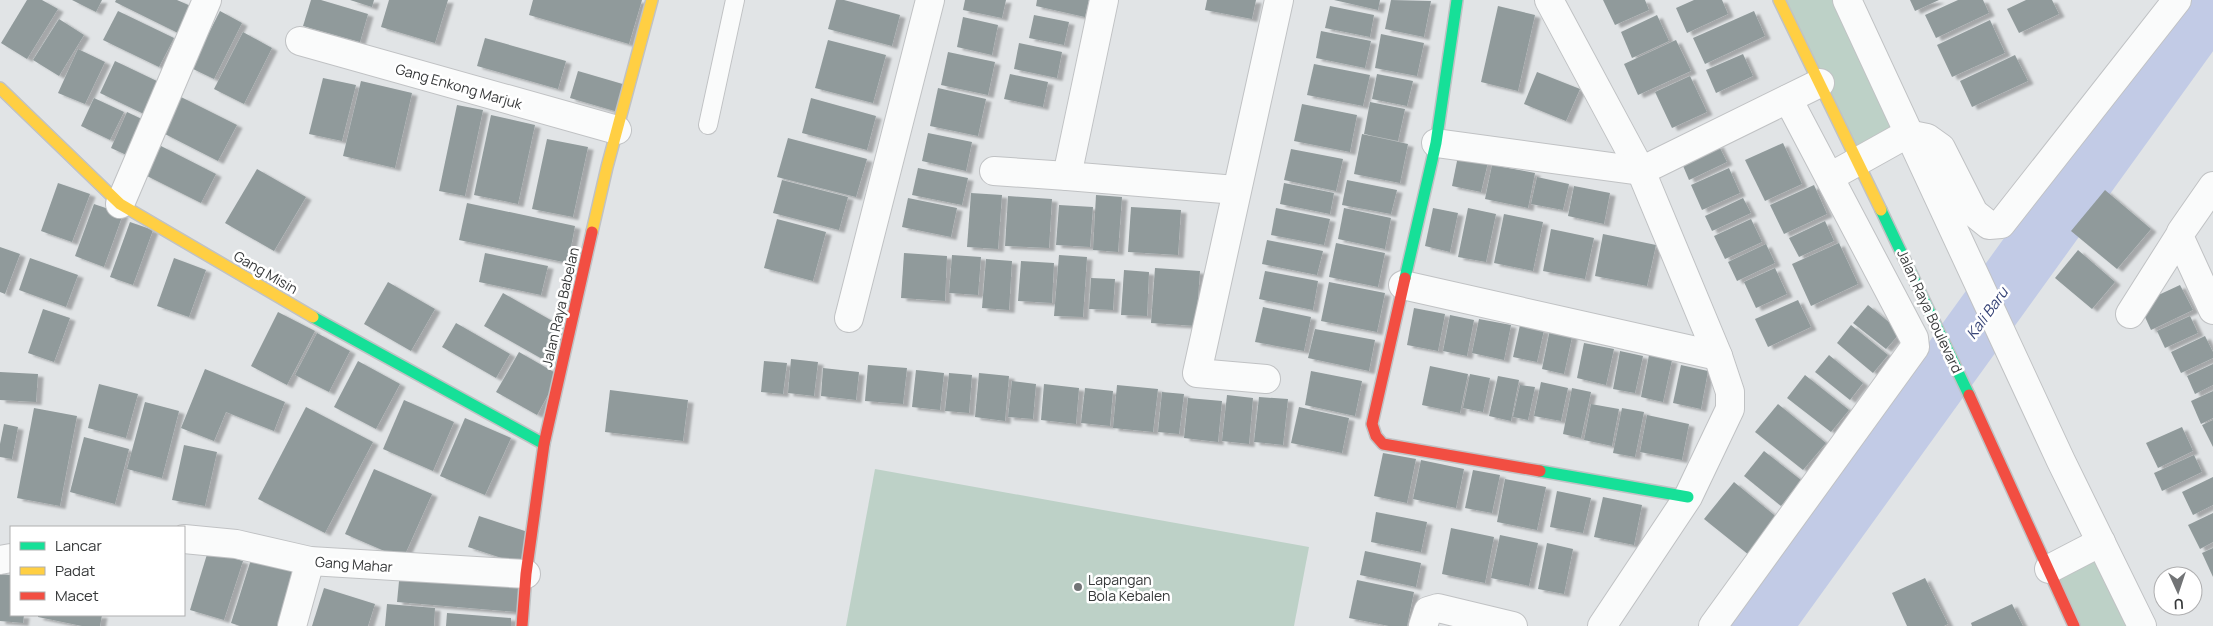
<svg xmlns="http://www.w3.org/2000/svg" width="2213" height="626" font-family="Manrope,sans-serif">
<defs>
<filter id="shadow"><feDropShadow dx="5.5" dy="3" stdDeviation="1" flood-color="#0004"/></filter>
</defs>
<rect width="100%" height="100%" fill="#e1e4e6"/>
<g fill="#bdd1c7">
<path d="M1779,0H1847L1907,134L1858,160Z"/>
<path d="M875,469L1309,547L1294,626H846Z"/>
<path d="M2101,542L2142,626H2074L2049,569Z"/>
</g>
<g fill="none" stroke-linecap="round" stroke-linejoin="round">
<path stroke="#c2cbe6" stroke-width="60" d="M1761,626L2213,0"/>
</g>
<g fill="#909a9b" filter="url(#shadow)">
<path d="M27,0H42L58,9L27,59L1,43Z"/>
<path d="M72,0H102L96,12Z"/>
<path d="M116,0H177L193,7L180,34L115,2Z"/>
<path d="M311,0H321L368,14L360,42L303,26Z"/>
<path d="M350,0H374L372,7Z"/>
<path d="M389,0H448L435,43L381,27Z"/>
<path d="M533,0H642L629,44L529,15Z"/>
<path d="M836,0H844L900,15L892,46L828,29Z"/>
<path d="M965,0H1006L1002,18L963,10Z"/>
<path d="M1037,0H1089L1085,17L1036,6Z"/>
<path d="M1207,0H1256L1252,19L1205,10Z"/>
<path d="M1334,0H1380L1378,10Z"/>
<path d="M1391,0L1431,1L1424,37L1385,29Z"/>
<path d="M1603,0H1645L1649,10L1615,25Z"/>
<path d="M1694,0H1722L1728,14L1687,33L1676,8Z"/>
<path d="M1910,0H1939L1915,11Z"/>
<path d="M1958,0H1983L1989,13L1936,38L1925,15Z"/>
<path d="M2026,0H2052L2059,14L2019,33L2007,9Z"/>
<path d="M1330,6L1374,15L1370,37L1325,28Z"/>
<path d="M1498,6L1535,15L1518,91L1481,82Z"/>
<path d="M118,11L174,38L159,67L103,40Z"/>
<path d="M220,11L242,23L214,79L191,68Z"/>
<path d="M1754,11L1765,36L1705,64L1693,38Z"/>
<path d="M1034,15L1069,22L1064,45L1029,38Z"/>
<path d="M1657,15L1669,41L1632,58L1621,32Z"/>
<path d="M963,17L998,25L992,55L957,47Z"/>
<path d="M59,19L84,35L59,76L33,60Z"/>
<path d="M1990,20L2005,53L1952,77L1937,45Z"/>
<path d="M1321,31L1371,41L1365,68L1316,58Z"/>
<path d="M243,32L272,48L244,104L214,89Z"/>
<path d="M1381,34L1424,43L1417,76L1375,68Z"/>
<path d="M485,38L566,61L558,89L477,66Z"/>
<path d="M828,40L886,55L873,103L815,88Z"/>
<path d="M1676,40L1691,71L1638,95L1624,64Z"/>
<path d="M1019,43L1062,52L1057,78L1014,69Z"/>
<path d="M78,49L105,62L85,104L58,93Z"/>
<path d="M948,52L995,62L988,95L941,85Z"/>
<path d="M1743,54L1753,76L1716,93L1706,70Z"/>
<path d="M2015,55L2028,81L1972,107L1960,81Z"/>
<path d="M115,61L161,83L146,115L100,93Z"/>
<path d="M1314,64L1370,75L1363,106L1307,95Z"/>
<path d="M578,71L626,85L618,112L570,98Z"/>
<path d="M1537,72L1580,89L1566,121L1524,104Z"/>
<path d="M1010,74L1048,82L1043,107L1004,99Z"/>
<path d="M1377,74L1413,81L1407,106L1372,99Z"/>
<path d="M1690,76L1707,112L1672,128L1655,92Z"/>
<path d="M323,78L356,85L342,141L309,134Z"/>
<path d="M361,81L412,93L395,168L343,156Z"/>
<path d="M938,88L986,99L978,136L930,126Z"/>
<path d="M181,97L237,125L218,161L163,133Z"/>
<path d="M94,98L124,112L110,140L81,126Z"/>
<path d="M811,98L876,116L867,150L802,133Z"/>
<path d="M1370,102L1405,109L1398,141L1364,134Z"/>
<path d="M1302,104L1357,115L1350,152L1294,141Z"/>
<path d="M457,105L483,110L465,196L439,191Z"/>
<path d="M127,112L148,122L131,157L111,148Z"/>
<path d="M491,115L535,125L518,204L474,195Z"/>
<path d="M928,133L972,142L966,171L922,161Z"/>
<path d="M1362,134L1408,144L1400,183L1354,174Z"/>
<path d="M788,138L867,159L856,197L777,177Z"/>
<path d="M547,139L588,147L573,217L532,209Z"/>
<path d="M1783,143L1802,184L1765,201L1745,160Z"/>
<path d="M1718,144L1727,162L1689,180L1681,161Z"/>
<path d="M161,146L216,174L201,203L145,175Z"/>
<path d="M1291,149L1343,159L1336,191L1284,180Z"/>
<path d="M1459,151L1489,158L1481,192L1452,186Z"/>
<path d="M1492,165L1535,173L1528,208L1485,199Z"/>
<path d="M918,168L968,178L962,205L912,195Z"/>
<path d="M1729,168L1740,193L1702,210L1691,185Z"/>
<path d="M257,169L306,197L274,251L225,223Z"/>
<path d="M1537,177L1569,184L1563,210L1531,204Z"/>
<path d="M782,180L848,197L839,230L773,213Z"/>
<path d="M1347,180L1397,190L1391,214L1342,205Z"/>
<path d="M58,183L90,194L72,242L41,231Z"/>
<path d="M1284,183L1334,193L1330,214L1280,204Z"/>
<path d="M1814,185L1827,214L1784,234L1770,205Z"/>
<path d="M1574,186L1610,193L1604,224L1568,216Z"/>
<path d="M2105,190L2151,229L2117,269L2071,231Z"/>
<path d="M971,193L1002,195L998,249L967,247Z"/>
<path d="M1096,195L1122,197L1118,252L1093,250Z"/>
<path d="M1008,196L1052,199L1049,248L1005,246Z"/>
<path d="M908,198L957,208L951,237L902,227Z"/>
<path d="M1743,198L1751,213L1712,231L1705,216Z"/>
<path d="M467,203L575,226L568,263L459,240Z"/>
<path d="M94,204L123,214L104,267L75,256Z"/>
<path d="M1059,205L1093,207L1090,247L1056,245Z"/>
<path d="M1131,207L1181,210L1178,255L1128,252Z"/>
<path d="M1276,208L1330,219L1324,245L1271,235Z"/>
<path d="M1344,208L1391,218L1385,249L1338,239Z"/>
<path d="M1433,208L1458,213L1450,252L1425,246Z"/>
<path d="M1468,208L1496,214L1486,262L1458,257Z"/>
<path d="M1504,214L1543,222L1533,271L1494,263Z"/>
<path d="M777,219L826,232L813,281L764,268Z"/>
<path d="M1751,219L1762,242L1725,259L1714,236Z"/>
<path d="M1825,221L1834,241L1799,257L1789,238Z"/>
<path d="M130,222L153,230L133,285L110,277Z"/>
<path d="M1551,229L1594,238L1585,279L1543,271Z"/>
<path d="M1603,234L1656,245L1647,286L1595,276Z"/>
<path d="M1267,240L1323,251L1317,275L1262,264Z"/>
<path d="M1336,243L1385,253L1378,287L1329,277Z"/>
<path d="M1839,243L1858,284L1811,306L1792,264Z"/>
<path d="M1766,244L1775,263L1737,281L1728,262Z"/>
<path d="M0,247L20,254L5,294L0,292Z"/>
<path d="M2078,250L2115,282L2092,309L2055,278Z"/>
<path d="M485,253L548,266L541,295L479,282Z"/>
<path d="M904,253L947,256L945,301L901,298Z"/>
<path d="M952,255L981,257L978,295L949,293Z"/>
<path d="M1059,255L1087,257L1083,317L1054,316Z"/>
<path d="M30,258L78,275L66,307L19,290Z"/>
<path d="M174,258L206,270L189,317L157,306Z"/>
<path d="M986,259L1012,261L1009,310L982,308Z"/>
<path d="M1021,261L1054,263L1052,303L1018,301Z"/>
<path d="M1155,268L1200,271L1196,326L1151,323Z"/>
<path d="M1775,268L1787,294L1756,308L1744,282Z"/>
<path d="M1124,270L1149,272L1147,316L1121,315Z"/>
<path d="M1265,271L1318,281L1313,310L1259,299Z"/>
<path d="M1091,278L1115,279L1113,310L1089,309Z"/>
<path d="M388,282L435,309L411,351L364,324Z"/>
<path d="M1329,282L1385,293L1377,332L1321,321Z"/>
<path d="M2180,285L2193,310L2151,330L2139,304Z"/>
<path d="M503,293L563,327L544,360L484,326Z"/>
<path d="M1798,300L1811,327L1768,347L1755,319Z"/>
<path d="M1868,305L1901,332L1886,349L1853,323Z"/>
<path d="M1263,307L1311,317L1304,351L1255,342Z"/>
<path d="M1414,308L1445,314L1438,351L1407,345Z"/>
<path d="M43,309L70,318L54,362L28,353Z"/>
<path d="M278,312L315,331L287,385L251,366Z"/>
<path d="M1450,315L1474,320L1467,356L1443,351Z"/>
<path d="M2190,316L2198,333L2165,348L2157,331Z"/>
<path d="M1479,319L1511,325L1504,360L1472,353Z"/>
<path d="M456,323L510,354L496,378L442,347Z"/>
<path d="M1520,325L1544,330L1537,362L1513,357Z"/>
<path d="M1851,325L1888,355L1873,373L1837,343Z"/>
<path d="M1315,329L1375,340L1369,371L1308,358Z"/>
<path d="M1550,329L1573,333L1564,374L1542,369Z"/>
<path d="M317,333L350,351L329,392L295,375Z"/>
<path d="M2205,336L2213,352V358L2181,373L2171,352Z"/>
<path d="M1584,343L1614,349L1606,385L1577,378Z"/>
<path d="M1620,351L1643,356L1635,393L1613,389Z"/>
<path d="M519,352L559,375L537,415L496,392Z"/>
<path d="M1649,355L1672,360L1663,402L1641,397Z"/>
<path d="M1829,355L1863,383L1850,400L1815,372Z"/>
<path d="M791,359L818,362L814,396L788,393Z"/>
<path d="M358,361L400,384L376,429L334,407Z"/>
<path d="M764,361L787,363L783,394L761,392Z"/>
<path d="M2213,364V385L2195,394L2187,376Z"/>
<path d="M868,365L907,368L903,404L865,401Z"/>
<path d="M1681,365L1708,371L1701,409L1673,403Z"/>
<path d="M1430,366L1468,374L1460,413L1422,405Z"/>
<path d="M823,368L859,372L856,400L821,396Z"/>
<path d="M205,369L285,402L274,431L226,412L214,441L181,428Z"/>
<path d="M916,370L944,373L940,410L912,407Z"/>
<path d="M1311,371L1362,381L1355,416L1305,405Z"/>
<path d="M0,372L38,374L36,402L0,400Z"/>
<path d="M949,373L972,375L969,413L945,411Z"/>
<path d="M979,373L1009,376L1005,421L975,417Z"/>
<path d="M1470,374L1490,378L1483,412L1463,408Z"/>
<path d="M1805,375L1849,410L1831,432L1787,398Z"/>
<path d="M1498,376L1519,380L1511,421L1489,416Z"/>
<path d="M1012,381L1036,384L1033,419L1008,417Z"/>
<path d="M1541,382L1568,388L1561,421L1534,416Z"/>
<path d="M99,384L138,394L126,438L88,428Z"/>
<path d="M1044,384L1079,388L1076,424L1041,420Z"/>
<path d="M1117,385L1158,389L1153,432L1113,428Z"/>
<path d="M1520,385L1535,387L1528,420L1513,417Z"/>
<path d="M1085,388L1113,391L1110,426L1081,423Z"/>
<path d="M1572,388L1591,392L1581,438L1563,434Z"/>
<path d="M610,390L688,400L683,441L605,432Z"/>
<path d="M2213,391V418L2201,424L2191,401Z"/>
<path d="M1162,392L1184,394L1179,434L1158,432Z"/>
<path d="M1227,395L1253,398L1249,444L1222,441Z"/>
<path d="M1259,397L1288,399L1283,445L1254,442Z"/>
<path d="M1188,398L1222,401L1218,442L1184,438Z"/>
<path d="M404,400L454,422L433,471L383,449Z"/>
<path d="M145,402L179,411L162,478L127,469Z"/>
<path d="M1591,404L1619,409L1612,446L1584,440Z"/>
<path d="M1778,404L1826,443L1803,470L1755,432Z"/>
<path d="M306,407L373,442L325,533L258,499Z"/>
<path d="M1299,407L1349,418L1342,453L1291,443Z"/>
<path d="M34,408L77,416L60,506L17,498Z"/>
<path d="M1622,408L1644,412L1635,457L1613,453Z"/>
<path d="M1647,415L1689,424L1682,460L1640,452Z"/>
<path d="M465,418L511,438L485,495L440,476Z"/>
<path d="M2213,420V447L2202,425Z"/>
<path d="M4,424L18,427L12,459L0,457V444Z"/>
<path d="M2182,427L2193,451L2158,468L2146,443Z"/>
<path d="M84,437L129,449L115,504L70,492Z"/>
<path d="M184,445L217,452L205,506L172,500Z"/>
<path d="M1764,451L1801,480L1781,506L1744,476Z"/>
<path d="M1383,453L1416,459L1407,503L1374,496Z"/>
<path d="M2194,455L2202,472L2162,491L2154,473Z"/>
<path d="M1421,460L1464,469L1456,508L1413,499Z"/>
<path d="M374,469L432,494L403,559L345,534Z"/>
<path d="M1473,470L1500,475L1492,513L1465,508Z"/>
<path d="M2213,477V505L2193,515L2182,492Z"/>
<path d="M1505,479L1546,487L1537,530L1497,522Z"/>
<path d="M1734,482L1779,519L1749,555L1704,519Z"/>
<path d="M1557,491L1591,498L1583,533L1550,527Z"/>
<path d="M1603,497L1642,505L1634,545L1594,537Z"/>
<path d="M1376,512L1427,522L1421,552L1371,542Z"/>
<path d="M2213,513V542L2200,549L2188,525Z"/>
<path d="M479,516L531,533L520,564L468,547Z"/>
<path d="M1451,528L1494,537L1485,583L1442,574Z"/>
<path d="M1500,535L1538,543L1529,586L1491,578Z"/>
<path d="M1547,543L1573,549L1564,594L1538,589Z"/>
<path d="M2213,548V577L2202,553Z"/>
<path d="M208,551L243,561L224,620L190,610Z"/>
<path d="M1365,551L1421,563L1416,587L1360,575Z"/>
<path d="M253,553L303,568L285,626H240L231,623Z"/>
<path d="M400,571L520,581L517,612L397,602Z"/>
<path d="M0,574L11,575V615H24L23,623L0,621Z"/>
<path d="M1925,578L1948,624L1944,626H1907L1892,593Z"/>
<path d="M1357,580L1414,592L1407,626H1389L1349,618Z"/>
<path d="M324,588L375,604L368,626H312Z"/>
<path d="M387,604L435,608L434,626H385Z"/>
<path d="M2012,604L2023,626H1972L1971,623Z"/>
<path d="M447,613L511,618V626H446Z"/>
<path d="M38,615H102L100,626H82L38,617Z"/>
</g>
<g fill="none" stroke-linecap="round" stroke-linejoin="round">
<defs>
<path id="lane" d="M708,125L735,0"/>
<g id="street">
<path d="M1104,0L1067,176L1236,190"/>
<path d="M1549,0L1641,171L1718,356L1730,392V409L1688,497L1602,626"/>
<path d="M1847,0L2061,461L2142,626"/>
<path d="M300,41L617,130"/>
<path d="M1436,143L1641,171L1820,83"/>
<path d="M994,171L1067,176"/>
<path d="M1837,173L1907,134L1927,138L1941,148L1974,213L1989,225L2001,224L2177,0"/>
<path d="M2213,186L2181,232L2180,238L2213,310"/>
<path d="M120,204L207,0"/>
<path d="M1403,285L1718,356"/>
<path d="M2130,314L2180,235"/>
<path d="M849,318L930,0"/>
<path d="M1266,379L1197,373L1279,0"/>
<path d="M184,539L236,544L310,561L526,574"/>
<path d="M0,560L11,558"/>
<path d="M2049,569L2101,542"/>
<path d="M292,626L310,561"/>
<path d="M1423,626L1428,611L1438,608L1513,626"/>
<path d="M1713,626L1915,347L1914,338L1788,99"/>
</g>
<g id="fast">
<path d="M1881,210L1969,395"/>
<path d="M1405,278L1436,143L1457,0"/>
<path d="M313,317L544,444"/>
<path d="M1540,471L1688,497"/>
</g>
<g id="slow">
<path d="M1779,0L1881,210"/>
<path d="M0,88L120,204L313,317"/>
<path d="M592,232L607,167L652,0"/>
</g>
<g id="jam">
<path d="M1405,278L1372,424L1376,436L1383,444L1540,471"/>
<path d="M1969,395L2074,626"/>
<path d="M522,626L526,574L544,444L592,232"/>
</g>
</defs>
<use href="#lane" stroke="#c0c2c4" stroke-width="20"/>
<use href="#street" stroke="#c0c2c4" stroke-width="30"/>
<use href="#fast" stroke="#c0c2c4" stroke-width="14"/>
<use href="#slow" stroke="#c0c2c4" stroke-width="14"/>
<use href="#jam" stroke="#c0c2c4" stroke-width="14"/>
<use href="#lane" stroke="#fafbfb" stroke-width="18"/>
<use href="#street" stroke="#fafbfb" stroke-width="28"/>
<use href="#fast" stroke="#16e098" stroke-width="11"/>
<use href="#slow" stroke="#ffcf43" stroke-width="11"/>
<use href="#jam" stroke="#f24e42" stroke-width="11"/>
</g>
<circle fill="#727476" stroke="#fff" stroke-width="2" cx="1078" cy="587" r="5"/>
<g text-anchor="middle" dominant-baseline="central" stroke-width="5" stroke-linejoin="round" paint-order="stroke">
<g font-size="14" fill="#363839" stroke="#fff">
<text transform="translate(459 86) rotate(16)">Gang Enkong Marjuk</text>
<text transform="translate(266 272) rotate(30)">Gang Misin</text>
<text transform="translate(560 307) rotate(-77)">Jalan Raya Babelan</text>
<text transform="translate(1930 311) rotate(65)">Jalan Raya Boulevard</text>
<text transform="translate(354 564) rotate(4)">Gang Mahar</text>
</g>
<g font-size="14" fill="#363839" stroke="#fff" text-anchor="start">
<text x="1088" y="579">Lapangan<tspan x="1088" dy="16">Bola Kebalen</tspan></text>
</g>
<g font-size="15" font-style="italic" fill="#384577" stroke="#fff">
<text transform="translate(1987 313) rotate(-54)">Kali Baru</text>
</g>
</g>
<rect x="10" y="526" width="175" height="90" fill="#ffffff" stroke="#afafb0"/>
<rect x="20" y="542" width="25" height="8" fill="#16e098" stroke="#afafb0"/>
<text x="55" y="551" font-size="15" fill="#363839">Lancar</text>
<rect x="20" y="567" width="25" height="8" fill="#ffcf43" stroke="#afafb0"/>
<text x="55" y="576" font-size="15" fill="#363839">Padat</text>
<rect x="20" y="592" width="25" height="8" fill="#f24e42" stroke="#afafb0"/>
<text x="55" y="601" font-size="15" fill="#363839">Macet</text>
<g transform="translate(2178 591) rotate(177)"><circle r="24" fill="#ffffff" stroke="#afafb0"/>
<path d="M0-4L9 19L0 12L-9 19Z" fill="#727476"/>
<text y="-8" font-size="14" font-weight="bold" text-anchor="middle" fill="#363839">U</text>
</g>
</svg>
